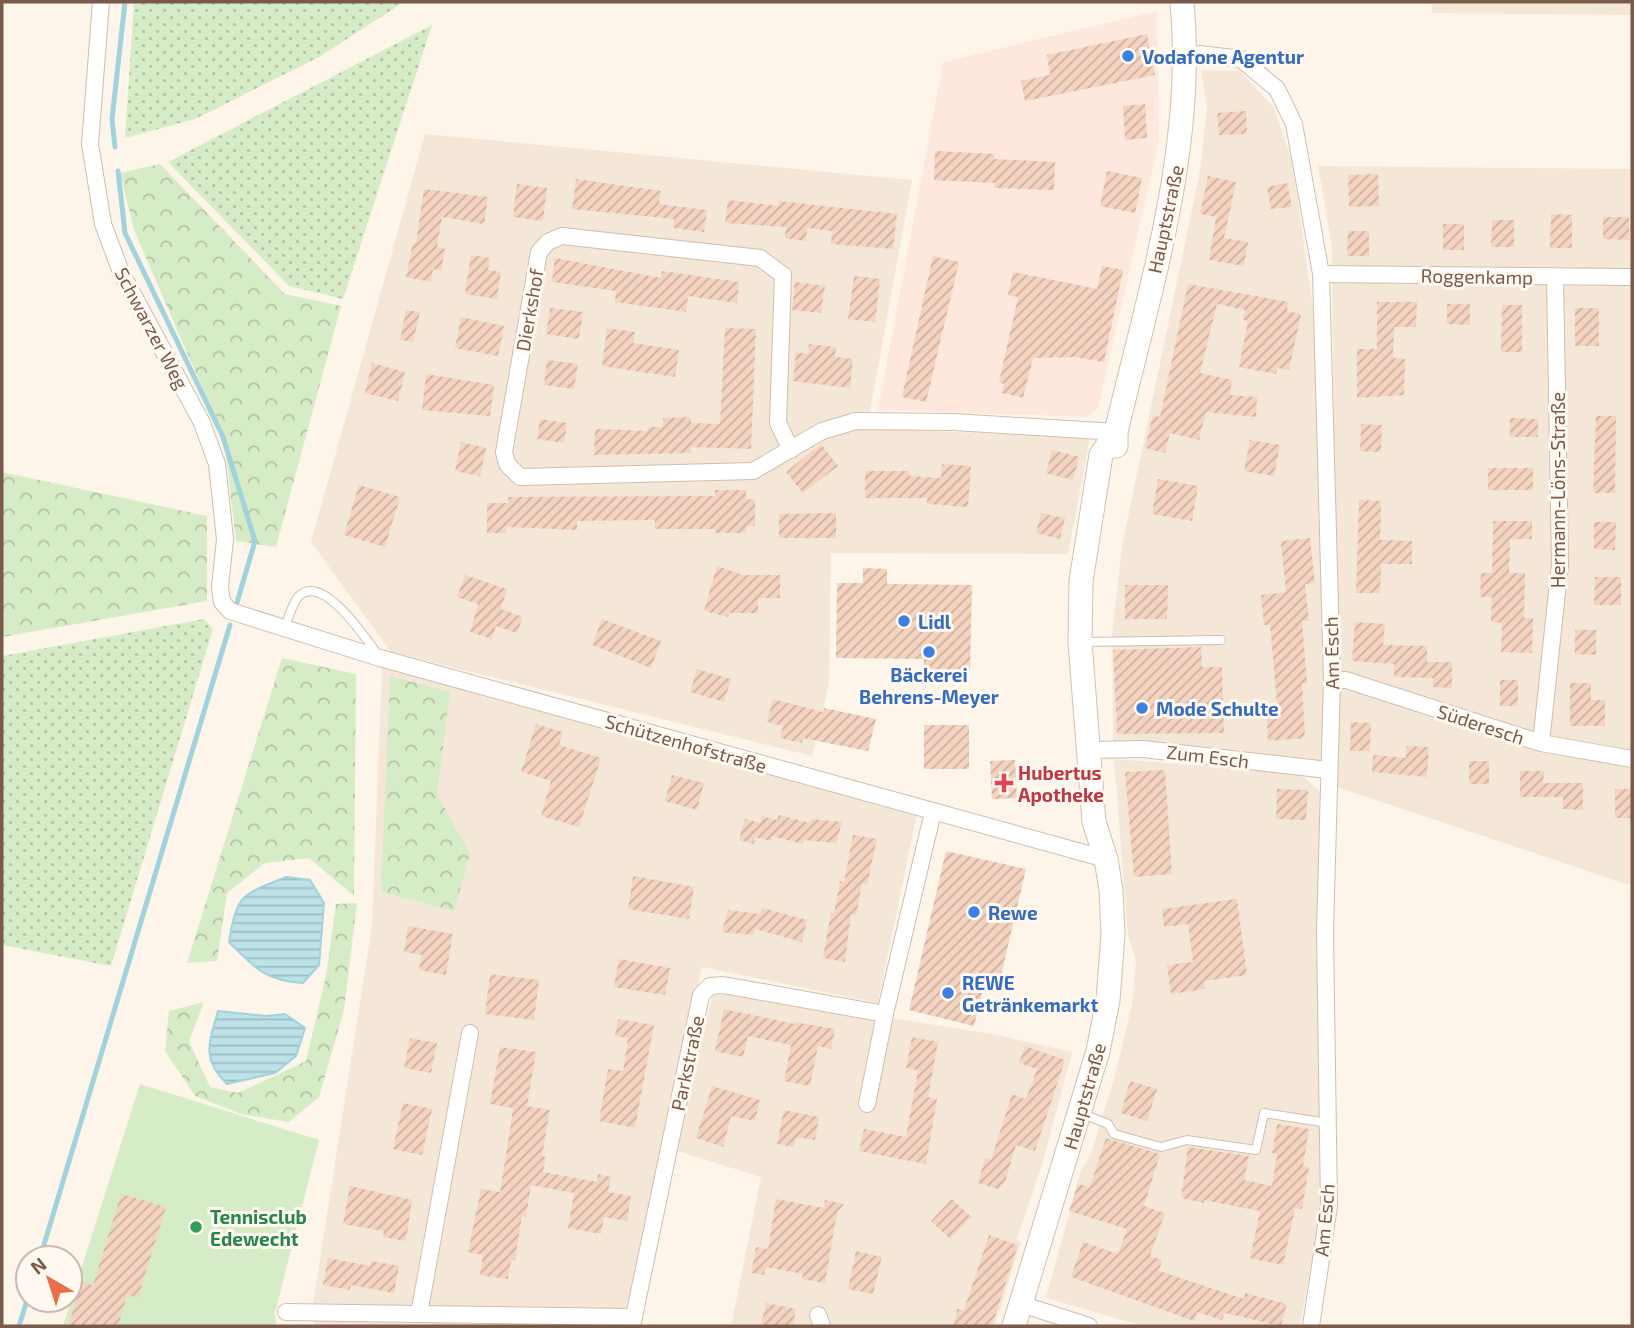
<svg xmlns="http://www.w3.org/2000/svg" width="1634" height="1328" font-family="'Exo 2',sans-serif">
<defs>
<pattern id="grass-dots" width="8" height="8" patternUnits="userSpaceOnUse" patternTransform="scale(1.75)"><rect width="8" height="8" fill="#d6ecc6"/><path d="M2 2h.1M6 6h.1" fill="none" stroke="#b3c2a3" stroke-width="1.8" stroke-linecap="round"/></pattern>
<pattern id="forest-crowns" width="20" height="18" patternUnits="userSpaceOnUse" patternTransform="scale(1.75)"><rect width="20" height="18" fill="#d6ecc6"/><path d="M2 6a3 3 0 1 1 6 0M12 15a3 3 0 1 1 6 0" fill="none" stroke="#b3c2a3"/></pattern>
<pattern id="water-rules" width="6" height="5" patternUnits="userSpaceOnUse" patternTransform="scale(1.75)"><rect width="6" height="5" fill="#bce2e8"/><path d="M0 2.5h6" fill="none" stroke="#9ebabe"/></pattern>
<pattern id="building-hatch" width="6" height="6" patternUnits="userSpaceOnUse" patternTransform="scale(1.75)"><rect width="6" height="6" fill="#f4d4c0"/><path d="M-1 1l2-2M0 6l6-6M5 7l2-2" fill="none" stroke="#cbaf9e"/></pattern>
</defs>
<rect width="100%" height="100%" fill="#fdf5ea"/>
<g fill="#f5e7d7">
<path d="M1432,2H1632V15L1432,13Z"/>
<path d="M1201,70L1240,71L1274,108L1292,161L1318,343L1324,761L1113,741L1112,636L1122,546L1200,171L1207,107Z"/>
<path d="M425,134L912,180L867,428L1090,438L1068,554L831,553L829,683L812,756L391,652L311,542Z"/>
<path d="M1318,166L1632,169V886L1337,787L1332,248Z"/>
<path d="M382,667L917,813L878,1003L702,967L630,1308L312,1311L372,925Z"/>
<path d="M1114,759L1300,773L1323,795L1322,1205L1300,1326H1143L1046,1298L1081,1170L1091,1154L1116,1072L1132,1005L1136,960L1128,935Z"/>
<path d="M713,995H747L992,1034L1072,1052L1043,1161L1017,1240L1021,1242L995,1326H731L761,1177L671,1149Z"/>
<path d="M313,1318L613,1322L612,1326H315Z"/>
</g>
<path fill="#fee7dd" d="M1157,11L1159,141L1098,408L1087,417L878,410L943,62Z"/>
<g fill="url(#grass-dots)">
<path d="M134,2H404L319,57L195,119L125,138Z"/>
<path d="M432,25L343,299L289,286L168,162Z"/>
<path d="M204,619L213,629L111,966L2,945V656Z"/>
</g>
<g fill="url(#forest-crowns)">
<path d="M160,164L285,294L341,306L276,547L236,541L224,438L134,230L120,173Z"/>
<path d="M2,472L207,516V601L2,637Z"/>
<path d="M282,658L356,674L354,896L309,858L265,863L227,893L217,961L187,963Z"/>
<path d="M390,676L450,692L437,795L470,853L454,911L381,892Z"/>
<path d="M357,903L344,1010L319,1097L289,1122L241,1114L195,1096L165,1051L169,1011L204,1002L189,1041L210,1087L238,1093L306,1061L326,976L336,904Z"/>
</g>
<path fill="#d6ecc6" d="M140,1084L319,1140L275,1313L276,1326H63Z"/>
<g fill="url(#water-rules)" stroke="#a2d2db" stroke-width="2">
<path d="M286,877L310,880L324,903L319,965L303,983C265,981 255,968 229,942C237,893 242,895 286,877Z"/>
<path d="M218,1011L266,1016L285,1014L305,1028L296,1056L275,1073L227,1084C201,1059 209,1043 218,1011Z"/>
</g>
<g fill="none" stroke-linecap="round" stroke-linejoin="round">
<g stroke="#a2d2db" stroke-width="5">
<path d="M115,147L112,119L125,2"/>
<path d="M118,171L125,233L223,437L255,541L236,606"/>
<path d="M40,1258L230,625"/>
<path d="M19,1326L28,1297"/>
</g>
</g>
<g fill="url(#building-hatch)">
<path d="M1147,34L1155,75L1025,101L1021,81L1050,75L1047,55Z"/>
<path d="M1145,104L1147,138L1125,140L1123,106Z"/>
<path d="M1246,111L1247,134L1219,135L1217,113Z"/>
<path d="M935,151L994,154V159L1055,162L1054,190L994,188L995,183L934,180Z"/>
<path d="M1107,171L1142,178L1135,213L1100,206Z"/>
<path d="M1378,174L1379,206L1349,207L1348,175Z"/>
<path d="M1208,176L1236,182L1224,238L1248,242L1244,266L1209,260L1216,217L1200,214Z"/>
<path d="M576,179L661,191L659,204L707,210L704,232L673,228L674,219L572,209Z"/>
<path d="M1287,183L1292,207L1271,209L1267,187Z"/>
<path d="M517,184L547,188L543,221L513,217Z"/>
<path d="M424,189L488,197L484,224L442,217L437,247L445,249L441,271L433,269L431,282L406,277L413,243H416Z"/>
<path d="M728,200L778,206L779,201L897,214L893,249L831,244L832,231L807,228L806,241L785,238L786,227L725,223Z"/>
<path d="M1551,214L1572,215V248H1550Z"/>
<path d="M1603,217H1629V240L1603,239Z"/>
<path d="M1492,220H1514V247H1491Z"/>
<rect x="1443" y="224" width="21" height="26"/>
<path d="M1348,231H1369V256H1347Z"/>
<path d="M471,255L490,258L488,270L501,272L497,299L465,294Z"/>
<path d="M933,256L959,262L926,402L902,397Z"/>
<path d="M555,258L661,278L662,271L739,282L737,303L688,296L686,312L615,302L616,291L552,282Z"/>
<path d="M1102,266L1123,270L1104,362L1075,357L1033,358L1023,398L1002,393L1004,384L999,382L1018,297L1008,295L1013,272L1097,289Z"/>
<path d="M854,276L880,279L875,322L848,319Z"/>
<path d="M795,282L825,286L821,313L792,310Z"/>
<path d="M1188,284L1288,302L1287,311L1301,314L1289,370L1277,368L1276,374L1239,367L1248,321L1243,320L1245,310L1217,304L1200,373L1232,380L1230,395L1257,397L1256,417L1206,412L1199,440L1170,433L1165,453L1145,448L1153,415L1160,417Z"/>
<path d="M1377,302H1417L1416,327H1394L1393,358L1405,359L1404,395L1357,398V349H1377Z"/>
<path d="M1447,304H1470V325L1447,324Z"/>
<path d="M1502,305H1522V352H1501Z"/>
<path d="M550,308L583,312L579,339L546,334Z"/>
<rect x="1575" y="308" width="24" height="38"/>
<path d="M406,310L420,312L413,342L400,340Z"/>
<path d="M461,317L504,326L498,356L455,348Z"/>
<path d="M607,328L635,332L633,343L679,350L675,377L602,366Z"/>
<path d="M725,328L756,329L751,449L691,447V453L594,455L595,429L648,431V427H663V418L691,417V423L720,424Z"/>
<path d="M809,344L836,347L835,357L853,359L850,388L793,381L796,352L808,354Z"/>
<path d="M547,360L578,364L574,389L544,385Z"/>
<path d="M372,363L405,372L398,401L365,393Z"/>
<path d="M426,374L494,385L490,416L422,410Z"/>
<path d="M1596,416H1616L1615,493H1593Z"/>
<path d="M1510,418L1538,419V437H1510Z"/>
<path d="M540,419L567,423L564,443L537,439Z"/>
<path d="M1361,424L1382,425L1381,452L1360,451Z"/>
<path d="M1250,440L1280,445L1274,476L1244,471Z"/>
<path d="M461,442L486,448L480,476L455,471Z"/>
<path d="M821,444L838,466L803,493L786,472Z"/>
<path d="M1052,450L1079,457L1073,480L1046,473Z"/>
<path d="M942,464L971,466L968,507L927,504V498H865V471H909V476L941,478Z"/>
<rect x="1488" y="468" width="45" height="22"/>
<path d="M1158,479L1198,486L1192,521L1152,514Z"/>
<path d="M359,485L400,497L385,547L344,535Z"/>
<path d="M715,490H746V500L755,499V526H746V533H715V529H655V520L577,521V530L506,527V533H487V503H509L508,497L715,496Z"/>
<path d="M1359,500L1381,501L1380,540L1412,541V564H1381L1380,593H1356Z"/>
<path d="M836,513V538H779V514Z"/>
<path d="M1041,513L1065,518L1060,539L1036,533Z"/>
<path d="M1493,521H1532V539H1510L1509,573H1525L1524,618H1533L1532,653L1501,652L1502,623L1491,622L1492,597H1480L1481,573H1492Z"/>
<path d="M1594,522H1616L1615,550L1594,549Z"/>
<path d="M1310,538L1315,583L1305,584L1309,621H1302L1307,683H1302L1305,738L1268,741L1266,705L1277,704L1270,625H1264L1261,595L1286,592L1281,541Z"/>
<path d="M717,566L743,575H780V598H758V613H729L728,617L704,611Z"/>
<path d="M863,568L887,569V584L972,585L970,671H924V659L836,658L837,583H863Z"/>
<path d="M465,575L507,589L501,609L523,617L517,633L496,626L492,639L470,632L478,604L457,597Z"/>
<path d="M1595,577H1621V605H1594Z"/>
<path d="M1125,585H1168L1167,619H1125Z"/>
<path d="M602,619L661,641L651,668L592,645Z"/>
<path d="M1355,622L1385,624L1383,645L1427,646V662H1452V688L1433,687V678L1394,677V664L1352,661Z"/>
<path d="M1575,630H1596V655L1575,654Z"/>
<path d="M1201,647L1202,667H1222L1224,733L1117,734L1113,650Z"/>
<path d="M697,669L731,679L724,702L690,692Z"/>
<rect x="1500" y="680" width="18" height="26"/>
<path d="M1570,683H1591V700H1605V726H1570Z"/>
<path d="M773,699L823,712L824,708L876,719L868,751L803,738L802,743L780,738L783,726L767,722Z"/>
<path d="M1351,722L1371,723L1370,751H1350Z"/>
<path d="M536,724L563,732L559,745L601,758L579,827L541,816L551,781L521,772Z"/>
<rect x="924" y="725" width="45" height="44"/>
<path d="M1406,746L1429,747L1427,777L1372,772L1373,755L1406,758Z"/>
<path d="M1015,760L1017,798L992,799L990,761Z"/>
<rect x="1469" y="761" width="20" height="23"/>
<path d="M1165,770L1172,874L1134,877L1125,772Z"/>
<path d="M1520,771H1544L1543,783H1583V810L1563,809V797H1520Z"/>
<path d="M672,775L704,783L697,810L665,801Z"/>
<path d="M1277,789L1308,790L1306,820L1276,819Z"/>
<rect x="1615" y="789" width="17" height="29"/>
<path d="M779,815L810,823L811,819L842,822L836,843L804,840L803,844L772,836L771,841L755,837L754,844L739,840L745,819L760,823L762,816L777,820Z"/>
<path d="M853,835L877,839L867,885L862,884L856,915L851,914L845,962L823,958L831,912L834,913L840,881L844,882Z"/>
<path d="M946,851L1026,869L999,984L985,981L974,1026L909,1010Z"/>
<path d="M633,876L694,887L689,919L628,909Z"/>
<path d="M1237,899L1247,975L1204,981L1205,989L1171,994L1167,965L1193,962L1188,924L1164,927L1162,909Z"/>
<path d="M762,908L807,920L802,942L755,929L753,935L722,932L728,910L760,914Z"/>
<path d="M408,926L453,934L446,975L419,970L422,955L404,952Z"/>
<path d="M619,959L670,968L665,995L614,987Z"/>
<path d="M490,974L539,980L534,1020L485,1014Z"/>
<path d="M724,1009L795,1024V1022L835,1029L831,1049L818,1046L810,1086L784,1081L791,1045L748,1036L743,1057L715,1051Z"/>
<path d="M618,1019L654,1025L635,1128L599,1121L608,1069L623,1071L628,1038L615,1036Z"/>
<path d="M912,1037L938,1042L928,1097L937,1099L926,1164L859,1151L864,1129L906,1137L918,1070L906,1068Z"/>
<path d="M410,1038L437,1043L431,1073L404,1068Z"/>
<path d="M1025,1046L1065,1060L1035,1151L1016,1145L1005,1182L998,1189L978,1183L985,1158L991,1160L1012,1094L1026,1099L1037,1069L1019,1063Z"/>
<path d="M500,1047L536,1052L527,1106L550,1110L542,1156L546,1157L543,1172L597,1182L598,1174L611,1177L608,1192L631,1196L627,1221L604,1217L601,1234L568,1228L574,1193L531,1185L526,1217L522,1216L515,1260H511L508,1279L480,1275L483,1255L468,1252L481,1189L500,1192L510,1130L513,1108L490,1104Z"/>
<path d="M1130,1081L1157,1089L1147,1121L1121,1113Z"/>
<path d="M712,1086L760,1100L755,1121L731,1116L723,1147L696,1138Z"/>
<path d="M403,1103L432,1109L422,1155L393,1149Z"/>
<path d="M784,1110L819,1117L815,1140L796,1137L794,1147L777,1144Z"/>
<path d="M1277,1124L1309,1129L1303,1166L1309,1167L1302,1209L1295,1208L1283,1265L1250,1258L1260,1211L1204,1200V1203L1181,1198L1188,1147L1249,1156L1244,1180L1272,1186L1277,1154L1272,1153Z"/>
<path d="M1106,1138L1160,1154L1144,1206L1165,1213L1150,1256L1162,1260L1159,1271L1244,1299L1245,1293L1287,1304L1281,1326L1225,1313L1222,1320L1197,1312L1194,1321L1071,1277L1083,1242L1118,1254L1127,1229L1069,1211L1078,1184L1090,1187Z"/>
<path d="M350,1186L412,1200L406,1241L383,1237L384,1231L343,1224Z"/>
<path d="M121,1194L166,1207L138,1298L127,1295L118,1326H68L82,1282L93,1285Z"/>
<path d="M776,1199L824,1208L825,1200L844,1204L837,1212L825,1283L802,1279L803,1274L766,1267L764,1275L751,1273L756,1247L768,1249Z"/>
<path d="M952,1199L971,1217L950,1239L931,1221Z"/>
<path d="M989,1235L1018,1245L992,1326H954L957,1309L964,1310Z"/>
<path d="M856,1251L882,1257L873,1294L848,1289Z"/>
<path d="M328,1258L370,1266L371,1261L399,1266L394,1293L351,1285L350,1290L323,1285Z"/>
<path d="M766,1303L796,1309L793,1326H761Z"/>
</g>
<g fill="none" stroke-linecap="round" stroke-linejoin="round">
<defs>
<g id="service">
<path d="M285,627C288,618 292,605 298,597C322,571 366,639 378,655"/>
<path d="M1083,642L1221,640"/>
<path d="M1083,1114L1108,1124L1114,1134L1161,1147L1187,1140L1256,1150L1264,1113L1328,1123"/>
</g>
<g id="minor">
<path d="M101,2L90,144L103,224L121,272L202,423L217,464L225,539L220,587L222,602L230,611L380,658L1106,859"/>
<path d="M1184,57L1200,54L1241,59L1277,89L1294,124L1321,274L1332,680L1325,931L1329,1206L1311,1326"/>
<path d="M1321,274L1632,277"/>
<path d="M791,450L778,423L783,275L760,258L562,236L548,242L539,252L504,452L507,464L520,477L753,471L822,431L856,421L954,422L1116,432"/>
<path d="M1332,680H1346L1541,743L1632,759"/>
<path d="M1541,743L1560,564L1555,277"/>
<path d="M1089,750L1143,749L1328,770"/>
<path d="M470,1033L419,1314L634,1317"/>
<path d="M867,1104L885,1014"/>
<path d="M1021,1304L1089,1326"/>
<path d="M286,1312L419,1314"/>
<path d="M818,1315L822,1326"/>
<path d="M632,1326L701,995L710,986L723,985L885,1014L933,812"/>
</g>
<g id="secondary">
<path d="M1116,446V432C1149,292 1196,147 1182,2"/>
<path d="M1014,1326L1098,1051L1108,1000L1113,934L1111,890L1106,859L1094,822L1080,642L1081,581L1101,455L1116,432"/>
</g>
</defs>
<use href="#service" stroke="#d1bdae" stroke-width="10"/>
<use href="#minor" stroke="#d1bdae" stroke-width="18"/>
<use href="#secondary" stroke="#d6bfad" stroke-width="25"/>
<use href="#service" stroke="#fff" stroke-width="8"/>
<use href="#minor" stroke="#fff" stroke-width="16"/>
<use href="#secondary" stroke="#fff" stroke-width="23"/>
</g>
<g fill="#3f7fe0" stroke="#fff9f1" stroke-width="2.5">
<circle cx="1128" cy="56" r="7"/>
<circle cx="904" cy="621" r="7"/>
<circle cx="929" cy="652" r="7"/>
<circle cx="1142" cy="708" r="7"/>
<circle cx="974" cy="912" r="7"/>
<circle cx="948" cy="993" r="7"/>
</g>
<path fill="#e0444e" stroke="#fff9f1" stroke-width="2.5" d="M1000.5 772.5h7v7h7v7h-7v7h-7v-7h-7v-7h7z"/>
<circle fill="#2e9e5b" stroke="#fff9f1" stroke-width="2.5" cx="196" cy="1227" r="7"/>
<g text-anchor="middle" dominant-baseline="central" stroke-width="6" stroke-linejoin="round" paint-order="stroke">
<g font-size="19" font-weight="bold" fill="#366cbe" stroke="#fff9f1" text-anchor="start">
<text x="1142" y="56">Vodafone Agentur</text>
<text x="918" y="621">Lidl</text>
<text x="929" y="674" text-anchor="middle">Bäckerei<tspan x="929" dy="22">Behrens-Meyer</tspan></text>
<text x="1156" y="708">Mode Schulte</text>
<text x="988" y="912">Rewe</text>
<text x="962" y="982">REWE<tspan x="962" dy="22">Getränkemarkt</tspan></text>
</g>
<g font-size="19" fill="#7a5b4b" stroke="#fff9f1">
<text transform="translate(1165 219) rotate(-78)">Hauptstraße</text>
<text transform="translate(1477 276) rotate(1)">Roggenkamp</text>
<text transform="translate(529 310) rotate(-80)">Dierkshof</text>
<text transform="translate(152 328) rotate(62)">Schwarzer Weg</text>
<text transform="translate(1557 490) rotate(-90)">Hermann-Löns-Straße</text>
<text transform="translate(1331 653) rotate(-91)">Am Esch</text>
<text transform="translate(1481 724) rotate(18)">Süderesch</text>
<text transform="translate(686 743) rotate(16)">Schützenhofstraße</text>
<text transform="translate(1208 756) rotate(7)">Zum Esch</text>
<text transform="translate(687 1063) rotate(-78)">Parkstraße</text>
<text transform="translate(1084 1096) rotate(-74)">Hauptstraße</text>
<text transform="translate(1324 1220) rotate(-85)">Am Esch</text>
</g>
<g font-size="19" font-weight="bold" fill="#be3a42" stroke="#fff9f1" text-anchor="start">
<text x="1018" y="772">Hubertus<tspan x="1018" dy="22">Apotheke</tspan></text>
</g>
<g font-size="19" font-weight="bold" fill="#27864d" stroke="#fff9f1" text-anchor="start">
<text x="210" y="1216">Tennisclub<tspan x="210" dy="22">Edewecht</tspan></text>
</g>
</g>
<rect width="1634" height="1328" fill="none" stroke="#7a5b4b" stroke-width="7"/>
<g transform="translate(49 1279) rotate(321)"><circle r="33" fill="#fff9f1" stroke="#cabaaf" stroke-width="2"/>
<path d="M0-5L12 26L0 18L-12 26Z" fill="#ea6e4b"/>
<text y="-10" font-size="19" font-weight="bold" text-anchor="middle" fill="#7a5b4b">N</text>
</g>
</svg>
